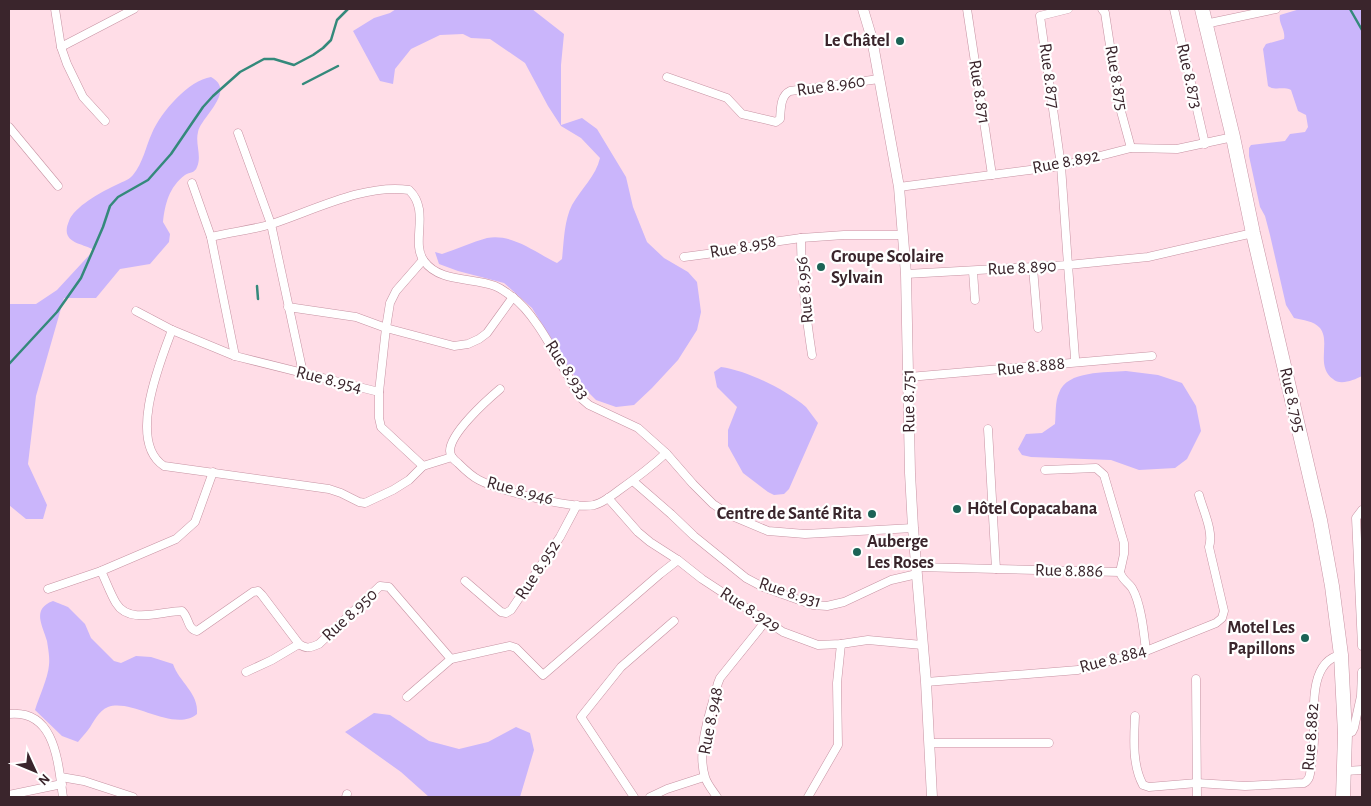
<svg xmlns="http://www.w3.org/2000/svg" width="1371" height="806" font-family="'Alegreya Sans',sans-serif">
<rect width="100%" height="100%" fill="#ffdde7"/>
<g fill="#cab5fb">
<path d="M396,9H532L564,34L561,65V125L582,118L597,129L626,177L633,207L647,242L664,258L688,272L697,282L701,312L697,330L678,360L652,388L634,405L616,407L596,400L578,382L532,308L504,283L458,271L439,264L435,252L442,254C457,249 472,242 487,238C512,233 536,253 557,263L562,259C564,241 564,221 572,205C581,189 596,176 600,158L581,138L561,126L548,106L525,63L490,39L471,38L463,34L440,35L411,49L395,69L393,84L380,81L353,31L374,18L390,13Z"/>
<path d="M1300,9H1362V376C1354,380 1340,386 1333,379C1315,366 1331,342 1320,328C1314,321 1303,320 1294,318L1286,305L1270,235L1265,216L1260,207L1249,156V148L1251,145L1285,141L1290,134L1305,132L1308,127L1306,115L1298,111L1291,90C1283,86 1275,91 1268,86L1263,49L1266,44L1284,39C1286,30 1278,23 1280,15Z"/>
<path d="M211,77C237,91 201,117 198,132C195,144 202,156 197,167C195,173 190,172 185,175C169,187 165,204 163,222L170,234L169,242L150,264L120,269L96,298H64L36,396L28,464L47,505L43,519H26L9,505V304H36L57,290L94,250C84,243 59,244 69,221C74,207 101,192 114,186C121,182 128,181 133,175C143,163 146,146 152,133C161,112 189,80 211,77Z"/>
<path d="M721,367C748,371 785,389 806,407C810,412 814,418 818,423L789,489L784,494L774,495L768,492L743,473L728,446V430L737,407L717,387L714,372Z"/>
<path d="M1126,371L1158,375L1182,383L1196,406L1201,431L1187,459L1175,468L1139,470L1111,460L1031,457L1022,455L1018,449L1026,434L1042,433L1055,424C1056,414 1055,401 1059,393C1067,370 1106,373 1126,371Z"/>
<path d="M53,601L68,607L85,624L91,638L114,661L121,663L136,656L151,657L173,664C179,682 199,693 197,714C174,733 132,698 108,707C98,711 94,722 88,730C85,734 81,738 78,742L62,736L35,710C39,697 48,678 49,665C50,658 48,648 47,641C43,626 31,609 53,601Z"/>
<path d="M374,713L390,715L429,741L459,749L488,742L516,727L530,733L534,750L520,797H429L401,772L345,732Z"/>
</g>
<g fill="none" stroke-linecap="round" stroke-linejoin="round">
<g stroke="#34897b" stroke-width="2.5">
<path d="M1350,9L1362,30"/>
<path d="M303,84L338,66"/>
<path d="M257,286L258,299"/>
<path d="M9,364L57,312L81,278L103,227L110,206L118,197L148,180L171,154L203,107L213,96L240,72L264,59H274L294,65L313,55L323,48L331,40L337,20L348,9"/>
</g>
<defs>
<g id="street">
<path d="M55,9L61,47L67,64L83,97L105,121"/>
<path d="M967,9L992,175"/>
<path d="M1102,9L1105,13L1119,104L1131,148"/>
<path d="M1174,9L1205,144"/>
<path d="M1205,24L1276,9"/>
<path d="M61,47L134,9"/>
<path d="M667,77L727,98L742,114L776,122L780,119C781,109 780,96 790,91L879,79"/>
<path d="M9,127L58,186"/>
<path d="M238,133L271,224L303,373"/>
<path d="M192,183L211,237L235,356"/>
<path d="M899,187L1061,166L1131,148L1177,149L1233,137"/>
<path d="M211,237C231,232 252,230 272,224C312,211 366,183 409,190C431,211 410,242 424,261C440,283 472,277 495,286C500,288 506,292 511,296C539,315 562,370 582,399L589,405L638,428L666,453L693,484L713,504L730,515L768,531L805,534L913,528"/>
<path d="M684,257L737,250L766,243L801,238"/>
<path d="M1033,268L1038,328"/>
<path d="M973,271L975,300"/>
<path d="M906,274L1068,265L1061,166L1040,16L1068,9"/>
<path d="M288,307L356,317L386,328L390,303L396,291L423,260"/>
<path d="M136,311L172,330L235,356L379,392L386,328L454,346L468,344L479,339L487,333L513,297"/>
<path d="M172,330C160,362 127,442 164,466L329,489L341,493L359,502L365,503L393,490L409,480L423,466L452,457"/>
<path d="M812,355C806,316 801,277 801,238L844,235H903"/>
<path d="M1074,362L1075,358L1068,265L1148,257L1253,233"/>
<path d="M909,377L1152,356"/>
<path d="M500,389C487,400 450,433 450,451C450,456 454,460 458,463C465,470 471,476 479,480C498,490 574,510 594,505C603,503 611,496 618,491C635,479 650,468 666,453"/>
<path d="M379,392V418L381,427L423,466"/>
<path d="M988,429L996,569"/>
<path d="M633,481L671,514L694,536L746,578L763,587L813,605L827,606L844,602L891,580L917,574"/>
<path d="M608,498L638,532L650,542L678,560L702,579L783,632L818,645L841,644L868,640L922,645"/>
<path d="M1362,510L1356,518L1362,646"/>
<path d="M916,567L1120,572L1124,554V543L1104,475L1096,468L1045,470"/>
<path d="M101,571C106,581 110,593 116,603C129,625 162,611 182,611C189,617 187,629 197,631L253,592L258,591L262,595L299,644C306,649 310,648 319,644L380,586L389,587L451,659L510,646L516,648L543,675L660,574L678,560"/>
<path d="M1120,572C1122,580 1128,582 1132,588C1141,603 1144,633 1146,651"/>
<path d="M465,581L501,612L506,613L511,610L560,537L577,505"/>
<path d="M48,589L101,571L176,539L195,522L213,472"/>
<path d="M246,672L272,660L299,644"/>
<path d="M1196,679L1197,797"/>
<path d="M926,682L1078,670L1146,651L1216,623L1222,618L1224,611L1209,547C1214,532 1203,510 1199,495"/>
<path d="M407,697L451,659"/>
<path d="M9,714C56,709 58,764 63,797"/>
<path d="M1135,716C1134,738 1132,765 1143,785L1149,787L1197,783L1245,786L1304,783C1311,779 1310,772 1311,766C1312,757 1314,748 1314,739C1314,713 1308,661 1341,655"/>
<path d="M1345,734L1352,732L1354,728L1361,696L1362,672"/>
<path d="M929,743H1049"/>
<path d="M1345,771L1362,770"/>
<path d="M61,777L84,781L133,797"/>
<path d="M9,795L62,784"/>
<path d="M346,797L347,794"/>
<path d="M634,797L581,717L621,667L674,621"/>
<path d="M650,797L667,789L704,777"/>
<path d="M717,797C713,791 707,784 705,777C696,749 711,710 718,683L720,678L765,622"/>
<path d="M808,797L838,745L837,683L841,644"/>
</g>
<path id="secondary" d="M863,9L872,39L899,187L906,274L910,473L913,528L926,682L932,797"/>
<path id="highway" d="M1202,9L1233,137L1253,233L1320,520L1332,586L1341,655L1345,734L1343,797"/>
</defs>
<use href="#street" stroke="#c793a3" stroke-width="9"/>
<use href="#secondary" stroke="#c793a3" stroke-width="11"/>
<use href="#highway" stroke="#c793a3" stroke-width="15"/>
<use href="#street" stroke="#fff" stroke-width="8"/>
<use href="#secondary" stroke="#fff" stroke-width="10"/>
<use href="#highway" stroke="#fff" stroke-width="14"/>
</g>
<g fill="#1c6356" stroke="#fff" stroke-width="2">
<circle cx="900" cy="41" r="5"/>
<circle cx="821" cy="267" r="5"/>
<circle cx="957" cy="509" r="5"/>
<circle cx="872" cy="514" r="5"/>
<circle cx="857" cy="552" r="5"/>
<circle cx="1305" cy="638" r="5"/>
</g>
<g text-anchor="middle" dominant-baseline="central" stroke-width="4.5" stroke-linejoin="round" paint-order="stroke">
<g font-size="18" font-weight="bold" fill="#3a252c" stroke="#fff" text-anchor="end">
<text x="890" y="41">Le Châtel</text>
<text x="831" y="257" text-anchor="start">Groupe Scolaire<tspan x="831" dy="21">Sylvain</tspan></text>
<text x="967" y="509" text-anchor="start">Hôtel Copacabana</text>
<text x="862" y="514">Centre de Santé Rita</text>
<text x="867" y="542" text-anchor="start">Auberge<tspan x="867" dy="21">Les Roses</tspan></text>
<text x="1295" y="628">Motel Les<tspan x="1295" dy="21">Papillons</tspan></text>
</g>
<g font-size="18" fill="#3a252c" stroke="#fff">
<text transform="translate(1049 76) rotate(82)">Rue 8.877</text>
<text transform="translate(1189 76) rotate(77)">Rue 8.873</text>
<text transform="translate(1116 78) rotate(80)">Rue 8.875</text>
<text transform="translate(831 86) rotate(-8)">Rue 8.960</text>
<text transform="translate(979 92) rotate(81)">Rue 8.871</text>
<text transform="translate(1066 162) rotate(-11)">Rue 8.892</text>
<text transform="translate(743 247) rotate(-10)">Rue 8.958</text>
<text transform="translate(1022 268) rotate(-3)">Rue 8.890</text>
<text transform="translate(805 290) rotate(-95)">Rue 8.956</text>
<text transform="translate(1031 367) rotate(-6)">Rue 8.888</text>
<text transform="translate(567 370) rotate(57)">Rue 8.933</text>
<text transform="translate(329 380) rotate(14)">Rue 8.954</text>
<text transform="translate(1292 400) rotate(77)">Rue 8.795</text>
<text transform="translate(909 401) rotate(-91)">Rue 8.751</text>
<text transform="translate(520 491) rotate(15)">Rue 8.946</text>
<text transform="translate(538 570) rotate(-57)">Rue 8.952</text>
<text transform="translate(1069 571) rotate(1)">Rue 8.886</text>
<text transform="translate(790 593) rotate(18)">Rue 8.931</text>
<text transform="translate(750 610) rotate(33)">Rue 8.929</text>
<text transform="translate(350 615) rotate(-43)">Rue 8.950</text>
<text transform="translate(1113 659) rotate(-15)">Rue 8.884</text>
<text transform="translate(711 721) rotate(-79)">Rue 8.948</text>
<text transform="translate(1311 737) rotate(-86)">Rue 8.882</text>
</g>
</g>
<rect width="1371" height="806" fill="none" stroke="#3a252c" stroke-width="20"/>
<g transform="translate(35 771) rotate(134)" stroke="#ffffff" stroke-width="4" paint-order="stroke">
<path d="M0-4L9 19L0 12L-9 19Z" fill="#3a252c"/>
<text y="-8" font-size="14" font-weight="bold" text-anchor="middle" fill="#3a252c">N</text>
</g>
</svg>
